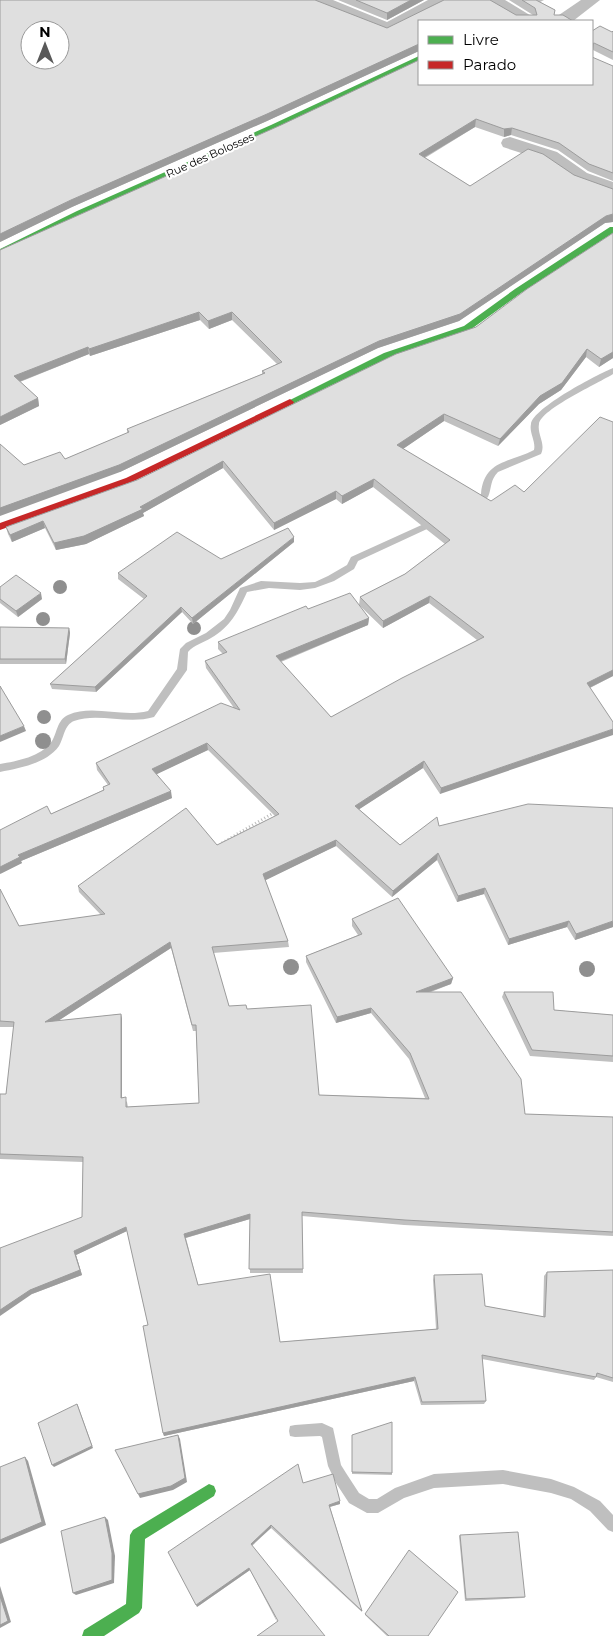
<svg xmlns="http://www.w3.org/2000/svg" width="613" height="1636" font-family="Montserrat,sans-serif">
<rect width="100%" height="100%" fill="#fff"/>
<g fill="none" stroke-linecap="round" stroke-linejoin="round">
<g fill="#bfbfbf" fill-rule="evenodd">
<path d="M613,368V374C599,383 541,409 539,424C537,435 546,443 541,454L498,472C490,480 492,487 488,497L478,505H472V501L481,494C484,460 509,463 534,450C536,441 529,433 531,424C533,408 598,374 613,368Z"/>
<path d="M437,518L441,521L440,523L358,561L354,569L334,581L315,588L300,590L269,588L247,592C238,612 230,627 211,638C203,643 194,645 188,652L187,670L154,717C127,725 98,712 74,721C64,725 64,738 59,746C46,764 19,768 0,772V764C17,761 41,757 52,741C57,733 57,720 68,715C93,704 122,718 148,711L177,669L180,649L186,643L206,633L224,619L230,610L240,588L261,581L300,583L315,582L328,576L347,565L351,557Z"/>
<path d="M322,1423L333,1428L341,1465L346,1473L359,1493L369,1499H377L395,1488L434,1474L503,1470L551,1479L574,1487L600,1501L613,1515V1532L608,1530L590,1511L571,1499L551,1493L503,1484L434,1488L404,1498L378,1513H367L349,1503L336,1483L328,1466L322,1437L320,1436L295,1437L290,1436L289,1431L290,1426L295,1425Z"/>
</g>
<path stroke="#b9b9b9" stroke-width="3" stroke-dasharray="1 2.5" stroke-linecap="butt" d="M222,843L275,812"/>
<g fill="#bebebe" fill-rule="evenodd">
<path d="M310,0H333L387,22L428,0H448L446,4L387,34L312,4Z"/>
<path d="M485,0H505L533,17L535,21H516L487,4Z"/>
<path d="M581,0H600L573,21H554L556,17Z"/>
<path d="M510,137L557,152L587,173L613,182V195L573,181L543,160L503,147L501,143L503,139Z"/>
</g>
<g fill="#4caf50" fill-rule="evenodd">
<path d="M419,56V61L277,129L83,215L0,254V249L77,211L271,125Z"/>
<path d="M610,227H613V233L521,293L470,330L390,357L293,404H287L286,402L384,353L464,326L515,289Z"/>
<path d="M209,1484L214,1486L216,1491L214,1496L145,1539L142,1608L139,1613L104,1636H82L84,1630L126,1604L130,1535L133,1530Z"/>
</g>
<path fill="#c62828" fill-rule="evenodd" d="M290,399L294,402L293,404L132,482L0,530V523L126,478Z"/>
</g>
<g fill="#8f8f8f">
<circle cx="60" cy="587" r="7"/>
<circle cx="43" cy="619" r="7"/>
<circle cx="194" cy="628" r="7"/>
<circle cx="44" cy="717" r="7"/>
<circle cx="43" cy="741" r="8"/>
<circle cx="291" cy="967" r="8"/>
<circle cx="587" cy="969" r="8"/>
</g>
<g fill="#c0c0c0" fill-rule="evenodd">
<path d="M0,0H315L387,28L444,0H490L516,15H533L509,0H544L540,2L555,10L554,15H563L573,21H419V51L267,121L72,207L0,242ZM30,30H60V60H30Z"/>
<path d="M338,0H424L387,20Z"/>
<path d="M592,31L612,32L613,31V60L593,50L592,51Z"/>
<path d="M613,66V181L588,171L558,150L511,135L504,137L475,127L425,158L470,186L574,175L613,189V222L605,223L459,321L378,348L120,472L24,465L65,459L127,433V429L262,374V371L277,364L232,320L209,329L200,320L90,356L89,354L20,382L38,398L39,406L0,425V250Z"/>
<path d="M613,233V358L599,367L586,357L561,390L539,404L498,446L444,421L403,449L491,501L524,492L613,422V676L590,688L440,794L423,768L359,809L400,845L439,826L613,927L575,940L567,927L508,945L484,894L457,902L437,860L392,897L336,846L265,880L288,941L289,947L213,953L229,1006L247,1009L319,1095L425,1098L409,1059L371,1013L336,1023L306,962V956L358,935L352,926V919L453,978L451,984L431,992L525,1114L613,1117V1236L404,1225L302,1216L303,1273H250V1219L186,1238L198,1285L280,1342L436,1329L433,1280L434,1275L485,1306L543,1317L544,1276L547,1272L613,1270V1382L596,1377L594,1380L482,1359L486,1401L484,1404L421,1405L414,1381L164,1436L163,1433L148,1325L127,1231L76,1255L82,1275L32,1294L82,1217L83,1162L0,1159V1094H6L14,1027H0V889L19,926L101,915L79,892L78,886L217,845L275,816L208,750L156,774L172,798L21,861L22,863L0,874L51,814L103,790V787L108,785L97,770L96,763L234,708L206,668L205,661L223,654L218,649V642L308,609L369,618L368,625L281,662L331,717L477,640L429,603L383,628L359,605L360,597L405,574L445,544L373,487L342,504L336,499L274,530L223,468L143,513L144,516L86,544L56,550L45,528L12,542L8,534L6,527L137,480L476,327ZM171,948L193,1031H196L199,1103L128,1107L127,1102L122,1097V1019L121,1014L58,1021Z"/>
<path d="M294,542L193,624L182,612L96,692L52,689L50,684L144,599L118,579V573L221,559Z"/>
<path d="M0,587L42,599L18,617L0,603Z"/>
<path d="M0,627L69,628L70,633L66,664H0Z"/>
<path d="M504,992L554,1010L613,1015V1062L530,1056L502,997Z"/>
<path d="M352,1437L392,1473V1475L352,1474Z"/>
<path d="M303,1483L340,1504L330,1507L362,1611V1612L271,1528L252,1546L277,1622L250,1570L197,1607Z"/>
<path d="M460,1535L525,1597L523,1598L465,1601L459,1536Z"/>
<path d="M365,1614L428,1636H387L365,1615Z"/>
</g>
<g fill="#9c9c9c">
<path d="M411,0H424L387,20V13Z"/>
<path d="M594,43L593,50L592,51V44Z"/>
<path d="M419,44V51L267,121L72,207L0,242V234L71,200Z"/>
<path d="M476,119L475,127L418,161L419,154Z"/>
<path d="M512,128L511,135L504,137V129Z"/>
<path d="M613,214V222L605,223L459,321L378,348L120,472L0,516V508L606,216Z"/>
<path d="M199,312L200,320L90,356L89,349Z"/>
<path d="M232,312V320L209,329L208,321Z"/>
<path d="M88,347L89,354L16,383L14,376Z"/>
<path d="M587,349L586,357L561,390L539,404L498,446L500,439L540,396Z"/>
<path d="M613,352V358L599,367L601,359Z"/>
<path d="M38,398L39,406L0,425V417Z"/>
<path d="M444,414V421L397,453V445Z"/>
<path d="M223,461V468L143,513L144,516L86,544L56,550L54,543L140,507Z"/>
<path d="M374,479L373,487L342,504V496Z"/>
<path d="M336,491V499L274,530V523Z"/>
<path d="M43,521L45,528L12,542L10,535Z"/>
<path d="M294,537V542L193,624L192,618Z"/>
<path d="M41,593L42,599L18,617L16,611Z"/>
<path d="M430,596L429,603L383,628V621Z"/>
<path d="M181,607L182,612L96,692L95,687Z"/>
<path d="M369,618L368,625L276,663V656Z"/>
<path d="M69,628L70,633L66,664L65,659Z"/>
<path d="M613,670V676L585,690L587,683Z"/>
<path d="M24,726L26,731L0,742V736Z"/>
<path d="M613,729V735L440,794L441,788Z"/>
<path d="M207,743L208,750L153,776L152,769Z"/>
<path d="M424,761L423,768L355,812V806Z"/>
<path d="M171,791L172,798L21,861L22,863L0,874V867L18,855Z"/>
<path d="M336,840V846L264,881L263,874Z"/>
<path d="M438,853L437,860L392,897L393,891Z"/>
<path d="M485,888L484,894L457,902L458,896Z"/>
<path d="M569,921L567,927L508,945L509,939Z"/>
<path d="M613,921V927L575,940L576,934Z"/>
<path d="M170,942L171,948L47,1028L45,1022Z"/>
<path d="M453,978L451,984L415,997L416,992Z"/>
<path d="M371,1008V1013L336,1023L337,1017Z"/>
<path d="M121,1014L122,1019V1103L121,1098Z"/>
<path d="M250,1214V1219L185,1238L184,1234Z"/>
<path d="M126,1227L127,1231L76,1255L82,1275L32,1294L0,1316V1310L74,1251Z"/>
<path d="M415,1377L414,1381L164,1436L163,1433Z"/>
<path d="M77,1404L78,1406L93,1448L54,1467L52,1465Z"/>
<path d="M178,1435L180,1439L187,1482L173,1490L140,1498L138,1494Z"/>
<path d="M25,1457L28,1461L46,1525L0,1544V1540Z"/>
<path d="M340,1501V1504L329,1507V1505Z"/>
<path d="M105,1517L108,1520L115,1556L114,1583L76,1595L73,1593Z"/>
<path d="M271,1525V1528L251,1546V1544Z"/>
<path d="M249,1568L250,1570L197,1607L196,1605Z"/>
<path d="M0,1586L11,1622L0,1628Z"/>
</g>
<g fill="#dfdfdf" stroke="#9c9c9c" fill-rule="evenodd">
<path d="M0,0H315L387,28L444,0H490L516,15H537L535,8L522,0H536L555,10L554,15H563L573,21H419V44L267,114L71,200L0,234ZM30,30H60V60H30Z"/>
<path d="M356,0H411L387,13Z"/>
<path d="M600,26L612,32L613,31V52L594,43L592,44V31Z"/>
<path d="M592,57L613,66V173L589,164L559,143L512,128L504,129L476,119L419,154L470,186L528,149L543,154L574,175L613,189V214L606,216L460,314L379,341L119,465L0,508V444L24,465L60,452L65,459L129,432L127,429L265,373L262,371L282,362L232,312L208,321L199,312L89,349L88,347L14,376L38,398L0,417V250L281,125L419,60V84H592Z"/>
<path d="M613,233V352L601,359L587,349L562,383L540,396L500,439L444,414L397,445L491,501L515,485L524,492L600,417L613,422V670L587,683L613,722V729L441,788L424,761L355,806L400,845L437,817L439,826L528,804L613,808V921L576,934L569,921L509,939L485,888L458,896L438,853L393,891L336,840L263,874L288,941L212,947L229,1006L246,1005L247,1009L311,1005L319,1095L429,1099L410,1053L371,1008L337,1017L306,956L362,934L352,919L398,898L453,978L416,992H461L521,1079L525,1114L613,1117V1232L405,1220L302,1212L303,1269H249L250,1214L184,1234L198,1285L270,1274L280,1342L438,1329L434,1275L482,1274L485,1306L545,1317L547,1272L613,1270V1378L597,1373L596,1377L482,1355L486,1401L422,1402L415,1377L163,1433L143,1326L148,1325L126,1227L74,1251L80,1270L30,1290L0,1310V1248L82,1217L83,1157L0,1154V1094H6L14,1022L0,1021V889L19,926L105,914L78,886L186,808L217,845L279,814L207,743L152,769L171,791L18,855L20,857L0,867V830L47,806L51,814L104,790L103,787L110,784L96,763L221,703L240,710L205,661L227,652L218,642L306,606L308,609L350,593L369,618L276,656L331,717L402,678L484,637L430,596L383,621L360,597L405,574L450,540L374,479L342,496L336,491L274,523L223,461L140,507L143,509L84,536L54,543L43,521L10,535L6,527L137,480L396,354L476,327L527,289ZM170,942L192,1025H196L199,1103L126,1107V1097L121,1098V1014L45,1022Z"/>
<path d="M288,528L294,537L192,618L181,607L95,687L50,684L147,596L118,573L177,532L221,559Z"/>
<path d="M16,575L41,593L16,611L0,599V587Z"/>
<path d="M0,627L69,628L65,659H0Z"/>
<path d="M0,686L24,726L0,736Z"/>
<path d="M504,992H553L554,1010L613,1015V1056L532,1050Z"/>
<path d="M77,1404L92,1446L52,1465L38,1423Z"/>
<path d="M392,1422V1473L352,1472V1435Z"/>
<path d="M178,1435L185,1478L171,1486L138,1494L115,1450Z"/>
<path d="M25,1457L42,1522L0,1540V1467Z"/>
<path d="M298,1464L303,1483L333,1474L340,1501L329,1505L362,1611L271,1525L251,1544L325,1636H257L278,1621L249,1568L196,1605L168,1552Z"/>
<path d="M105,1517L112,1553V1580L73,1593L61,1531Z"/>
<path d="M518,1532L525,1597L466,1599L460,1535Z"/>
<path d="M409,1550L458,1592L428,1636H389L365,1614Z"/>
<path d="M0,1596L8,1621L0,1625Z"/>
</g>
<g text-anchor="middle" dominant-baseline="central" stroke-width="4.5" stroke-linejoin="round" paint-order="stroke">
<g font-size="11" fill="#000" stroke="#fff">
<text transform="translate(210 155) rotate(-24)">Rue des Bolosses</text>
</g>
</g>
<rect x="418" y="20" width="175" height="65" fill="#ffffff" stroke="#999999"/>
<rect x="428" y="36" width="25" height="8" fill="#4caf50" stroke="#999999"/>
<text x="463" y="45" font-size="15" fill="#000000">Livre</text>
<rect x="428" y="61" width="25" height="8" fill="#c62828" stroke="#999999"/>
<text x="463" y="70" font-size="15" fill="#000000">Parado</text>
<g transform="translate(45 45)"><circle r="24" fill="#ffffff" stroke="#999999"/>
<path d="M0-4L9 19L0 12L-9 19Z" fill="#595959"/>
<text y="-8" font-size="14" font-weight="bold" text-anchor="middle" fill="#000000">N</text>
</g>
</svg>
